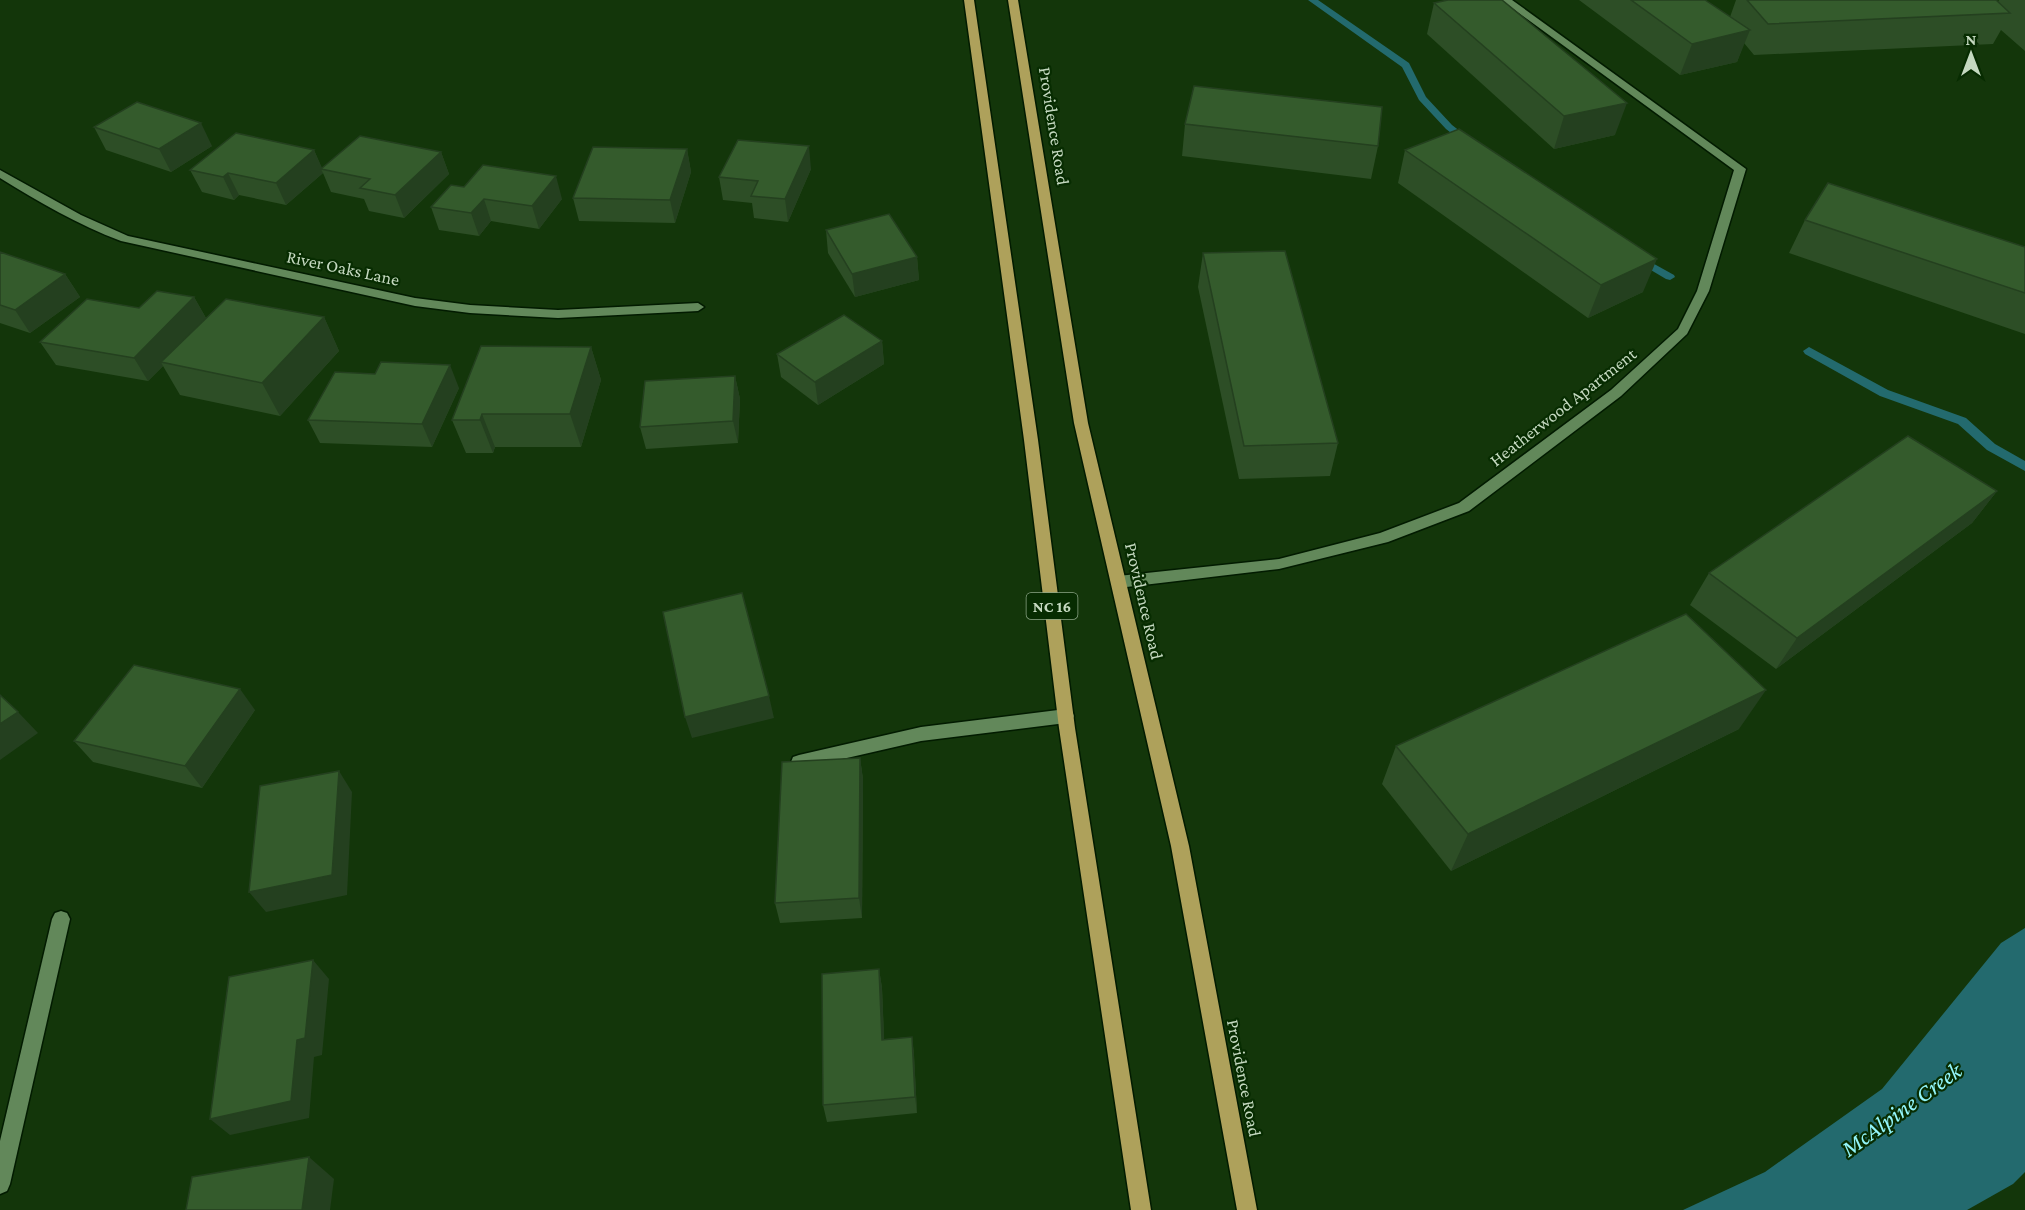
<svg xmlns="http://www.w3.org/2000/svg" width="2025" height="1210" font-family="'Crimson Pro',serif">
<rect width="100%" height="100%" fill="#13360a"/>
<path fill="#236a6e" d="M2025,928V1172L2013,1184L1967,1210H1683L1765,1172L1882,1089L2001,943Z"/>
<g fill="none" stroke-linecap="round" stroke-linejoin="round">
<g fill="#236a6e" fill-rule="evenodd">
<path d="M1308,0H1318L1409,63L1426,97L1452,125L1470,139V143H1464L1446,129L1419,100L1402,67Z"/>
<path d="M1638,255L1674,275L1675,277L1670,280L1666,279L1634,260V256Z"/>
<path d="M1809,347L1888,390L1966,418L1995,444L2025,461V471L1987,450L1958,424L1880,396L1805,354L1803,351Z"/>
</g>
<defs>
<path id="service" d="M1066,709L1072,711L1074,716L1072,721L1066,723L921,741L799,769L793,767L791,762L793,757L799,755L921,727Z"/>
<g id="minor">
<path d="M1501,0H1512L1746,169L1709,291L1687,334L1621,396L1469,511L1388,542L1279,569L1118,588L1113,586L1111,582L1113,578L1118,576L1279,559L1380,533L1459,503L1611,390L1678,329L1697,291L1734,170Z"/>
<path d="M0,170L81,215L128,236L415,298L470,305L558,310L698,303L704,307L698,311L558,318L470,313L415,306L121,241C78,225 39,202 0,178Z"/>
<path d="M61,911L67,913L70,919L10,1184L7,1191L0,1194V1141L52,919L55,913Z"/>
</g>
<g id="primary">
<path d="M964,0H974L1038,440L1075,728L1151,1210H1131L1059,728L1024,440Z"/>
<path d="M1008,0H1018L1088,423L1189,846L1257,1210H1237L1171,846L1074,423Z"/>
</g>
</defs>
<use href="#service" stroke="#021b00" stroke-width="3"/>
<use href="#minor" stroke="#021b00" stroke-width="3"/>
<use href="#primary" stroke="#021b00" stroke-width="3"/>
<use href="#service" fill="#62885a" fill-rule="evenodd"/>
<use href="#minor" fill="#62885a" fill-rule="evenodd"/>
<use href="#primary" fill="#aea15b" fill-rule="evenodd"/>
</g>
<g fill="#2d4e26">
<path d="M1579,0H1705L1730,17L1736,0H1996L1998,2L1999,0H2025V51L2001,30L1993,44L1754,55L1744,43L1737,62L1680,75Z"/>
<path d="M1434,3L1615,135L1554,149L1427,34Z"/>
<path d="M1185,124L1378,146L1371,179L1182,156Z"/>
<path d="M94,127L212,146L171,172L106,150Z"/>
<path d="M687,149L691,172L675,223L579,221L573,198Z"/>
<path d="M314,150L322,169L441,152L449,174L404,218L369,211L364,199L331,192L323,173L286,205L239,195L234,200L202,192L190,170Z"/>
<path d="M1405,150L1643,292L1588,318L1398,183Z"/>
<path d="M811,169L788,222L754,218L752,203L723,200L719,177Z"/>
<path d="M451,185L562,199L539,229L491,221L479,236L439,230L431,207Z"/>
<path d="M1805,220L2025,247V334L1789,253Z"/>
<path d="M826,230L917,257L919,280L855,297L828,253Z"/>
<path d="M0,252L65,274L80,297L30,333L0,323Z"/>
<path d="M1203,253L1338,443L1330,476L1239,479L1198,287Z"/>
<path d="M194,297L206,318L324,317L339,351L280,416L180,395L163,366L148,381L56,365L40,342L139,308Z"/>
<path d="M882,341L884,364L818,405L781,377L777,354Z"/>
<path d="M591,347L601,380L581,447H495L493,453H466L452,420Z"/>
<path d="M735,376L740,399L738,443L646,449L640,427Z"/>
<path d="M459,388L432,447L320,443L308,420Z"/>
<path d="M1997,491L1972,523L1776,669L1690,605L1709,573Z"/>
<path d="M255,710L202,788L93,762L74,741Z"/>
<path d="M1739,729L1451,871L1382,784L1396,746Z"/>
<path d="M860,758L863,779L862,918L780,923L775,903Z"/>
<path d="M879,969L882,988L884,1039L912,1037L914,1055L917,1113L827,1122L823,1105Z"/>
</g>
<g fill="#24401f">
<path d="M1750,30L1737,62L1680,75L1692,44Z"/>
<path d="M1627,103L1615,135L1554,149L1564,116Z"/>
<path d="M201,123L212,146L171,172L159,149Z"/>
<path d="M809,146L811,169L788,222L785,199Z"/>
<path d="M687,149L691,172L675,223L670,200Z"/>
<path d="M314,150L323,170L321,169L323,173L286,205L276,183Z"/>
<path d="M441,152L449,174L404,218L395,195Z"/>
<path d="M228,173L239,195L234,200L223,177Z"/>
<path d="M556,176L562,199L539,229L532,206Z"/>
<path d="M484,199L491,221L479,236L471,213Z"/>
<path d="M917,257L919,280L855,297L852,274Z"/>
<path d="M1657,259L1643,292L1588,318L1601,285Z"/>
<path d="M65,274L80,297L30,333L15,310Z"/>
<path d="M194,297L207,320L161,362L163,366L148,381L134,358Z"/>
<path d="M324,317L339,351L280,416L262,383Z"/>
<path d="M882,341L884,364L818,405L815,382Z"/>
<path d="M591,347L601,380L581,447L570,414Z"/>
<path d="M450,365L459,388L432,447L422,424Z"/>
<path d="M735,376L740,399L738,443L733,421Z"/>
<path d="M482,414L495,447L493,453L480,420Z"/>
<path d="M1997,491L1972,523L1776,669L1797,638Z"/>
<path d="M240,689L255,710L202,788L185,766Z"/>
<path d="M1766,690L1739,729L1451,871L1468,834Z"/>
<path d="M769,696L774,718L692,738L685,717Z"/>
<path d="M18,712L38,733L0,760V724Z"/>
<path d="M860,758L863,779L862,918L859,898Z"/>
<path d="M339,771L352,792L347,895L266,912L249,892Z"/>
<path d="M313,960L329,979L322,1055L314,1057L309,1118L230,1135L210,1119L297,1040Z"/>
<path d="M879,969L882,988L885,1057L882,1040Z"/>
<path d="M912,1037L914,1055L917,1113L915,1097Z"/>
<path d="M309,1157L334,1179L330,1210H302Z"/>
</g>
<g fill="#345b2c" stroke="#24401f" stroke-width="1.5">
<path d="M1448,0H1502L1627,103L1564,116L1434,3Z"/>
<path d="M1631,0H1705L1750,30L1692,44Z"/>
<path d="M1747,0H1996L2010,13L1768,24Z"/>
<path d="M1194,86L1382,107L1378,146L1185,124Z"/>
<path d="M137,102L201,123L159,149L94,127Z"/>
<path d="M1459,129L1657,259L1601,285L1405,150Z"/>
<path d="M236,133L314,150L276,183L228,173L223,177L190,170Z"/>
<path d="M360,136L441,152L395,195L360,188L370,179L321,169Z"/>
<path d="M738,140L809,146L785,199L751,196L758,181L719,177Z"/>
<path d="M593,147L687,149L670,200L573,198Z"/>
<path d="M483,165L556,176L532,206L484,199L471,213L431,207L451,185L464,187Z"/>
<path d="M1828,183L2025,247V293L1805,220Z"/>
<path d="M889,214L917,257L852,274L826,230Z"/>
<path d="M1285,251L1338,443L1244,446L1203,253Z"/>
<path d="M0,252L65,274L15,310L0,305Z"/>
<path d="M157,291L194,297L134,358L40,342L87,299L139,308Z"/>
<path d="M226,299L324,317L262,383L161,362Z"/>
<path d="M844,315L882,341L815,382L777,354Z"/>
<path d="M481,346L591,347L570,414H482L480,420H452Z"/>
<path d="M381,362L450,365L422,424L308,420L335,372L375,374Z"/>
<path d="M735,376L733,421L640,427L645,381Z"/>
<path d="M1908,436L1997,491L1797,638L1709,573Z"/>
<path d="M742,593L769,696L685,717L663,612Z"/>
<path d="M1686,614L1766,690L1468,834L1396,746Z"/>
<path d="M134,665L240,689L185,766L74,741Z"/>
<path d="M0,695L18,712L0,724Z"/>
<path d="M860,758L859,898L775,903L782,762Z"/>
<path d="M339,771L332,875L249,892L260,786Z"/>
<path d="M313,960L305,1038L297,1040L291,1101L210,1119L229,977Z"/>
<path d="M879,969L882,1040L912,1037L915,1097L823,1105L822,974Z"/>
<path d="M309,1157L302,1210H186L192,1177Z"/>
</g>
<g text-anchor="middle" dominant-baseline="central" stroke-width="4.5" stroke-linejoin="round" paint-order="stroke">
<rect fill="#072c01" stroke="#8ca587" stroke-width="1.5" x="1026.5" y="593" width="51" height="26" rx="4.5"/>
<g font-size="16" font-weight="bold" fill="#c5d9c0">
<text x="1052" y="606">NC 16</text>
</g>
<g font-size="18" fill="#c5d9c0" stroke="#072c01">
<text transform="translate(1054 126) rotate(81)">Providence Road</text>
<text transform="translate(343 268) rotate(12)">River Oaks Lane</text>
<text transform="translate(1563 407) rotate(-38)">Heatherwood Apartment</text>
<text transform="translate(1144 601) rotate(77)">Providence Road</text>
<text transform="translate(1244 1078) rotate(79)">Providence Road</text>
</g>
<g font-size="24" font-style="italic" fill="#93f5fa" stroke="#072c01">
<text transform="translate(1901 1109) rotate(-36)">McAlpine Creek</text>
</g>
</g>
<g transform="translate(1971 54)" stroke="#072c01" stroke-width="4.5" paint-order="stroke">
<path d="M0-4.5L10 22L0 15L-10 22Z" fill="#c5d9c0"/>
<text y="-9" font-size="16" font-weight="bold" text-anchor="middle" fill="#c5d9c0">N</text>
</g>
</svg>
